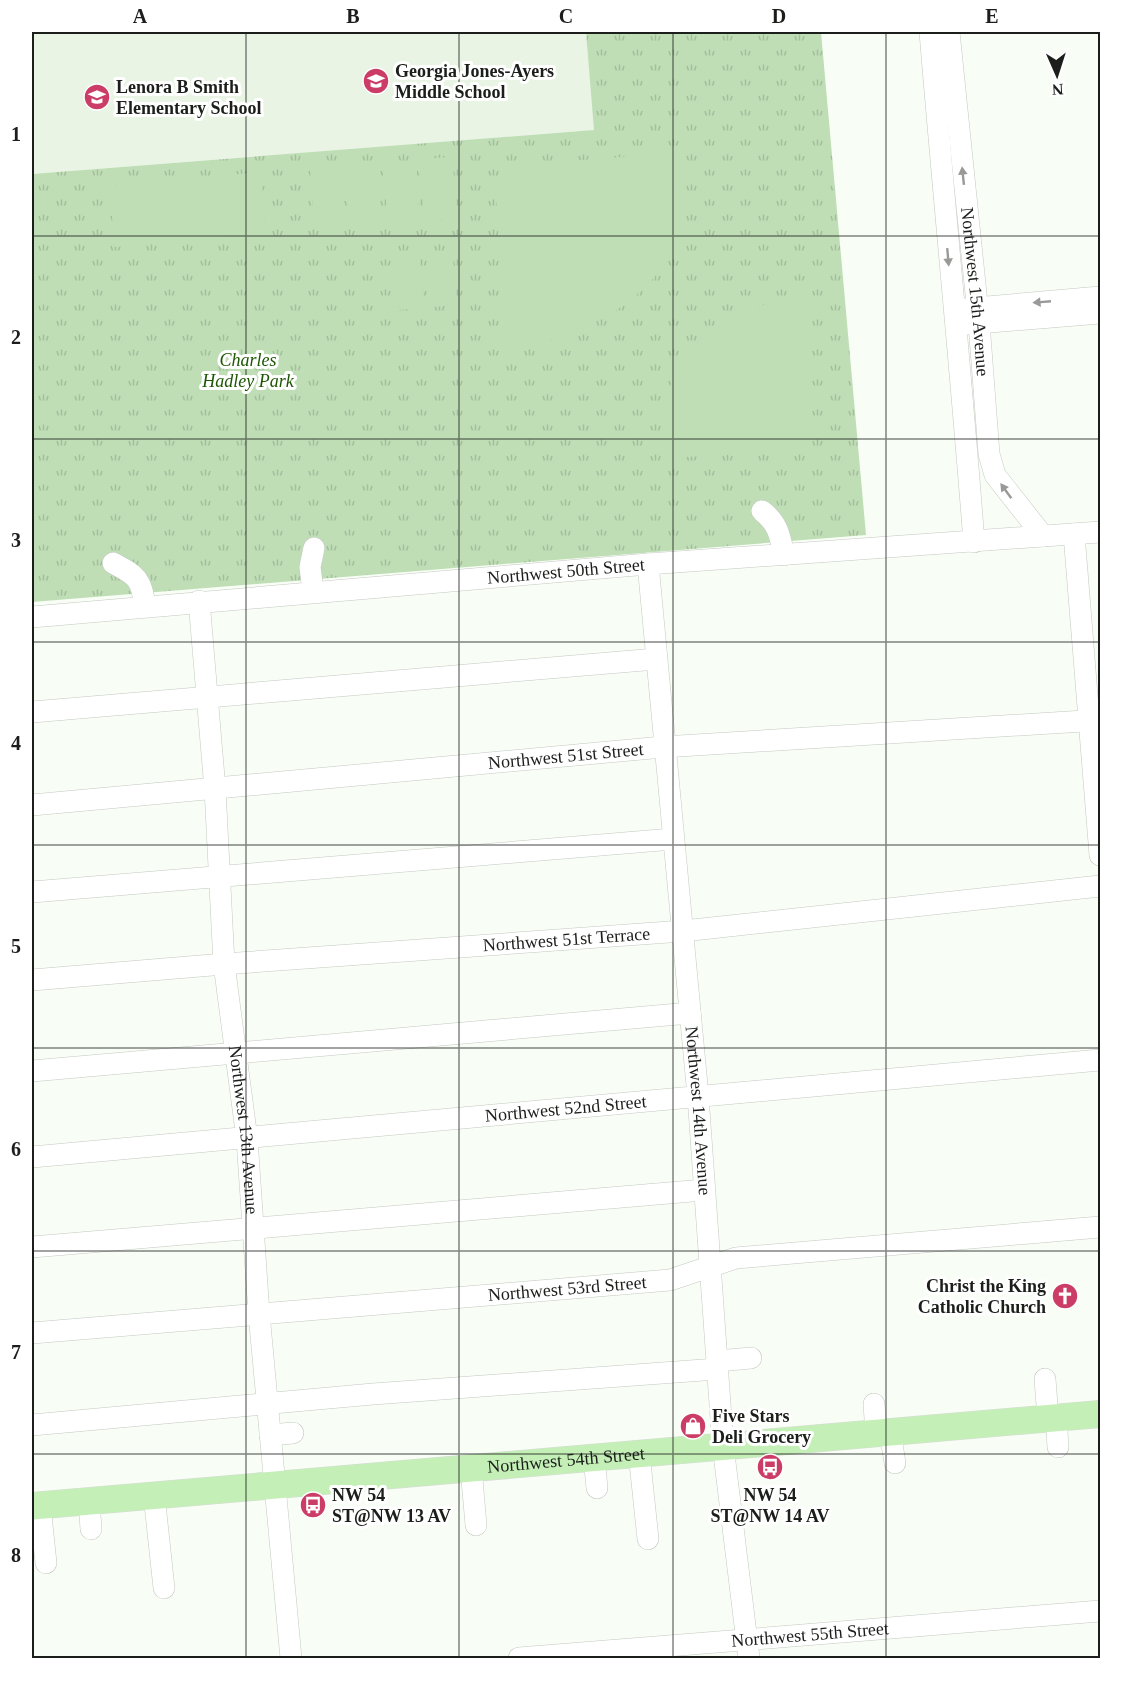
<svg xmlns="http://www.w3.org/2000/svg" width="1132" height="1690" font-family="Georgia,serif">
<defs>
<pattern id="park-tufts" width="24" height="20" patternUnits="userSpaceOnUse" patternTransform="scale(1.5)"><rect width="24" height="20" fill="#bfdeb6"/><path d="M3 7l-1-3M5 7V3M7 7l1-3M15 17l-1-3M17 17v-4M19 17l1-3" fill="none" stroke="#a4be9c"/></pattern>
</defs>
<rect width="100%" height="100%" fill="#f8fef6"/>
<path fill="#e9f4e5" d="M32,32H586L595,130L32,174Z"/>
<path fill="url(#park-tufts)" d="M586,32H821L866,535L32,602V174L594,130Z"/>
<g fill="#bfdeb6">
<path d="M685,152C685,179 688,213 678,238C649,310 573,336 505,354L496,191L518,165Z"/>
<path d="M452,157L458,219L425,222L419,159Z"/>
<path d="M416,160L420,222L388,225L383,163Z"/>
<path d="M373,163L378,226L349,228L343,166Z"/>
<path d="M339,167L344,229L315,231L310,169Z"/>
<path d="M261,172L266,233L115,247L109,185Z"/>
<path d="M453,254L456,305L432,307L428,256Z"/>
<path d="M419,257L424,308L399,310L395,258Z"/>
<path d="M808,299L812,440L802,451L664,458C655,355 709,304 808,299Z"/>
</g>
<g fill="none" stroke-linecap="round" stroke-linejoin="round">
<defs>
<g id="minor">
<path d="M930,32C944,202 961,372 974,542"/>
<path id="s1" d="M949,32L979,323L989,454L995,475L1043,536"/>
<path d="M964,309L1100,297"/>
<path d="M966,324L1100,313"/>
<path d="M762,511C778,523 780,536 784,555"/>
<path d="M1074,534L1100,855"/>
<path d="M113,563C137,576 141,578 145,606"/>
<path id="s2" d="M648,564L698,1096L723,1446L749,1658"/>
<path d="M313,591L310,567L314,548"/>
<path id="s3" d="M199,601L215,789L224,964L247,1139L259,1314L291,1658"/>
<path id="s4" d="M32,617L648,564L1100,532"/>
<path d="M32,712L656,659"/>
<path id="s5" d="M32,805L663,747L1100,720"/>
<path d="M32,892L673,839"/>
<path id="s6" d="M32,980L224,964L683,931L1100,886"/>
<path d="M32,1071L690,1013"/>
<path id="s7" d="M32,1157L1100,1060"/>
<path d="M32,1247L704,1190"/>
<path id="s8" d="M32,1333L670,1280L736,1258L1100,1227"/>
<path d="M717,1361L751,1358"/>
<path d="M1045,1379L1048,1418"/>
<path d="M874,1404L876,1433"/>
<path d="M1056,1417L1058,1447"/>
<path d="M32,1425L373,1394L717,1369"/>
<path d="M890,1432L895,1463"/>
<path d="M270,1435L293,1433"/>
<path d="M639,1453L648,1539"/>
<path d="M594,1457L597,1488"/>
<path d="M471,1468L476,1525"/>
<path d="M154,1495L164,1588"/>
<path d="M89,1501L91,1529"/>
<path d="M40,1506L46,1563"/>
<path id="s9" d="M519,1658L1100,1611"/>
</g>
<g id="major">
<path id="s10" d="M32,1506L1100,1414"/>
</g>
</defs>
<use href="#minor" stroke="#c3c9c1" stroke-width="22"/>
<use href="#major" stroke="#dbdbdb" stroke-width="28"/>
<use href="#minor" stroke="#fff" stroke-width="21"/>
<use href="#major" stroke="#c4efb7" stroke-width="27"/>
</g>
<defs><path id="oneway-solid" d="M-6-.8H1V-3.2L6.5 0L1 3.2V.8H-6Z" transform="scale(1.5)"/></defs>
<g fill="#999a98">
<use href="#oneway-solid" transform="translate(963 176) rotate(-96)"/>
<use href="#oneway-solid" transform="translate(948 257) rotate(85)"/>
<use href="#oneway-solid" transform="translate(1042 302) rotate(175)"/>
<use href="#oneway-solid" transform="translate(1006 491) rotate(-126)"/>
</g>
<path fill="none" stroke="#1c1e1b" stroke-width="1.5" stroke-opacity="0.55" d="M246,32V1658M459,32V1658M673,32V1658M886,32V1658M32,236H1100M32,439H1100M32,642H1100M32,845H1100M32,1048H1100M32,1251H1100M32,1454H1100"/>
<defs>
<symbol id="school-disc" viewBox="-11 -11 22 22"><circle r="9.5" fill="#cb3d66" stroke="#fff"/><path d="M0-5L7-2L0 1L-7-2ZM-4 1L0 2.5L4 1V4Q0 6-4 4Z" fill="#fff"/></symbol>
<symbol id="church-disc" viewBox="-11 -11 22 22"><circle r="9.5" fill="#cb3d66" stroke="#fff"/><path d="M-1.2-6h2.4v3.5h3.3v2.4h-3.3V6h-2.4V-.1h-3.3v-2.4h3.3Z" fill="#fff"/></symbol>
<symbol id="shop-disc" viewBox="-11 -11 22 22"><circle r="9.5" fill="#cb3d66" stroke="#fff"/><path d="M-5-2.5h2.3a2.7 3.5 0 0 1 5.4 0H5L5.5 6h-11ZM-1.5-2.5h3a1.5 2.3 0 0 0-3 0Z" fill="#fff"/></symbol>
<symbol id="bus-disc" viewBox="-11 -11 22 22"><circle r="9.5" fill="#cb3d66" stroke="#fff"/><path d="M-5-6H5V4H4V6H2V4H-2V6H-4V4H-5ZM-3.5-4V0h7V-4ZM-3.5 1.2v1.5H-2V1.2ZM2 1.2v1.5H3.5V1.2Z" fill="#fff"/></symbol>
</defs>
<g fill-rule="evenodd">
<use href="#school-disc" x="361" y="66" width="30" height="30"/>
<use href="#school-disc" x="82" y="82" width="30" height="30"/>
<use href="#church-disc" x="1050" y="1281" width="30" height="30"/>
<use href="#shop-disc" x="678" y="1411" width="30" height="30"/>
<use href="#bus-disc" x="755" y="1452" width="30" height="30"/>
<use href="#bus-disc" x="298" y="1490" width="30" height="30"/>
</g>
<g text-anchor="middle" dominant-baseline="central" stroke-width="6" stroke-linejoin="round" paint-order="stroke">
<g font-size="18" font-weight="bold" fill="#1c1e1b" stroke="#fff" text-anchor="start">
<text x="395" y="71">Georgia Jones-Ayers<tspan x="395" dy="21">Middle School</tspan></text>
<text x="116" y="87">Lenora B Smith<tspan x="116" dy="21">Elementary School</tspan></text>
<text x="1046" y="1286" text-anchor="end">Christ the King<tspan x="1046" dy="21">Catholic Church</tspan></text>
<text x="712" y="1416">Five Stars<tspan x="712" dy="21">Deli Grocery</tspan></text>
<text x="332" y="1495">NW 54<tspan x="332" dy="21">ST@NW 13 AV</tspan></text>
<text x="770" y="1495" text-anchor="middle">NW 54<tspan x="770" dy="21">ST@NW 14 AV</tspan></text>
</g>
<g font-size="18" fill="#1c1e1b" stroke="#fff">
<text stroke="none"><textPath href="#s1" startOffset="261">Northwest 15th Avenue</textPath></text>
<text stroke="none"><textPath href="#s4" startOffset="536">Northwest 50th Street</textPath></text>
<text stroke="none"><textPath href="#s5" startOffset="536">Northwest 51st Street</textPath></text>
<text stroke="none"><textPath href="#s6" startOffset="536">Northwest 51st Terrace</textPath></text>
<text stroke="none"><textPath href="#s7" startOffset="536">Northwest 52nd Street</textPath></text>
<text stroke="none"><textPath href="#s2" startOffset="549">Northwest 14th Avenue</textPath></text>
<text stroke="none"><textPath href="#s3" startOffset="531">Northwest 13th Avenue</textPath></text>
<text stroke="none"><textPath href="#s8" startOffset="537">Northwest 53rd Street</textPath></text>
<text stroke="none"><textPath href="#s10" startOffset="536">Northwest 54th Street</textPath></text>
<text stroke="none"><textPath href="#s9" startOffset="292">Northwest 55th Street</textPath></text>
</g>
<g font-size="18" font-style="italic" fill="#1d5602" stroke="#fff">
<text x="248" y="360">Charles<tspan x="248" dy="21">Hadley Park</tspan></text>
</g>
</g>
<rect width="1132" height="1690" fill="none" stroke="#ffffff" stroke-width="66"/>
<g transform="translate(1057 75) rotate(177)" stroke="#ffffff" stroke-width="4.5" paint-order="stroke">
<path d="M0-4.5L10 22L0 15L-10 22Z" fill="#1c1e1b"/>
<text y="-9" font-size="16" font-weight="bold" text-anchor="middle" fill="#1c1e1b">N</text>
</g>
<rect x="33" y="33" width="1066" height="1624" fill="none" stroke="#1c1e1b" stroke-width="2"/>
<g font-size="20" text-anchor="middle" font-weight="bold" fill="#1c1e1b">
<text x="140" y="23">A</text>
<text x="353" y="23">B</text>
<text x="566" y="23">C</text>
<text x="779" y="23">D</text>
<text x="992" y="23">E</text>
<text x="16" y="141">1</text>
<text x="16" y="344">2</text>
<text x="16" y="547">3</text>
<text x="16" y="750">4</text>
<text x="16" y="953">5</text>
<text x="16" y="1156">6</text>
<text x="16" y="1359">7</text>
<text x="16" y="1562">8</text>
</g>
</svg>
